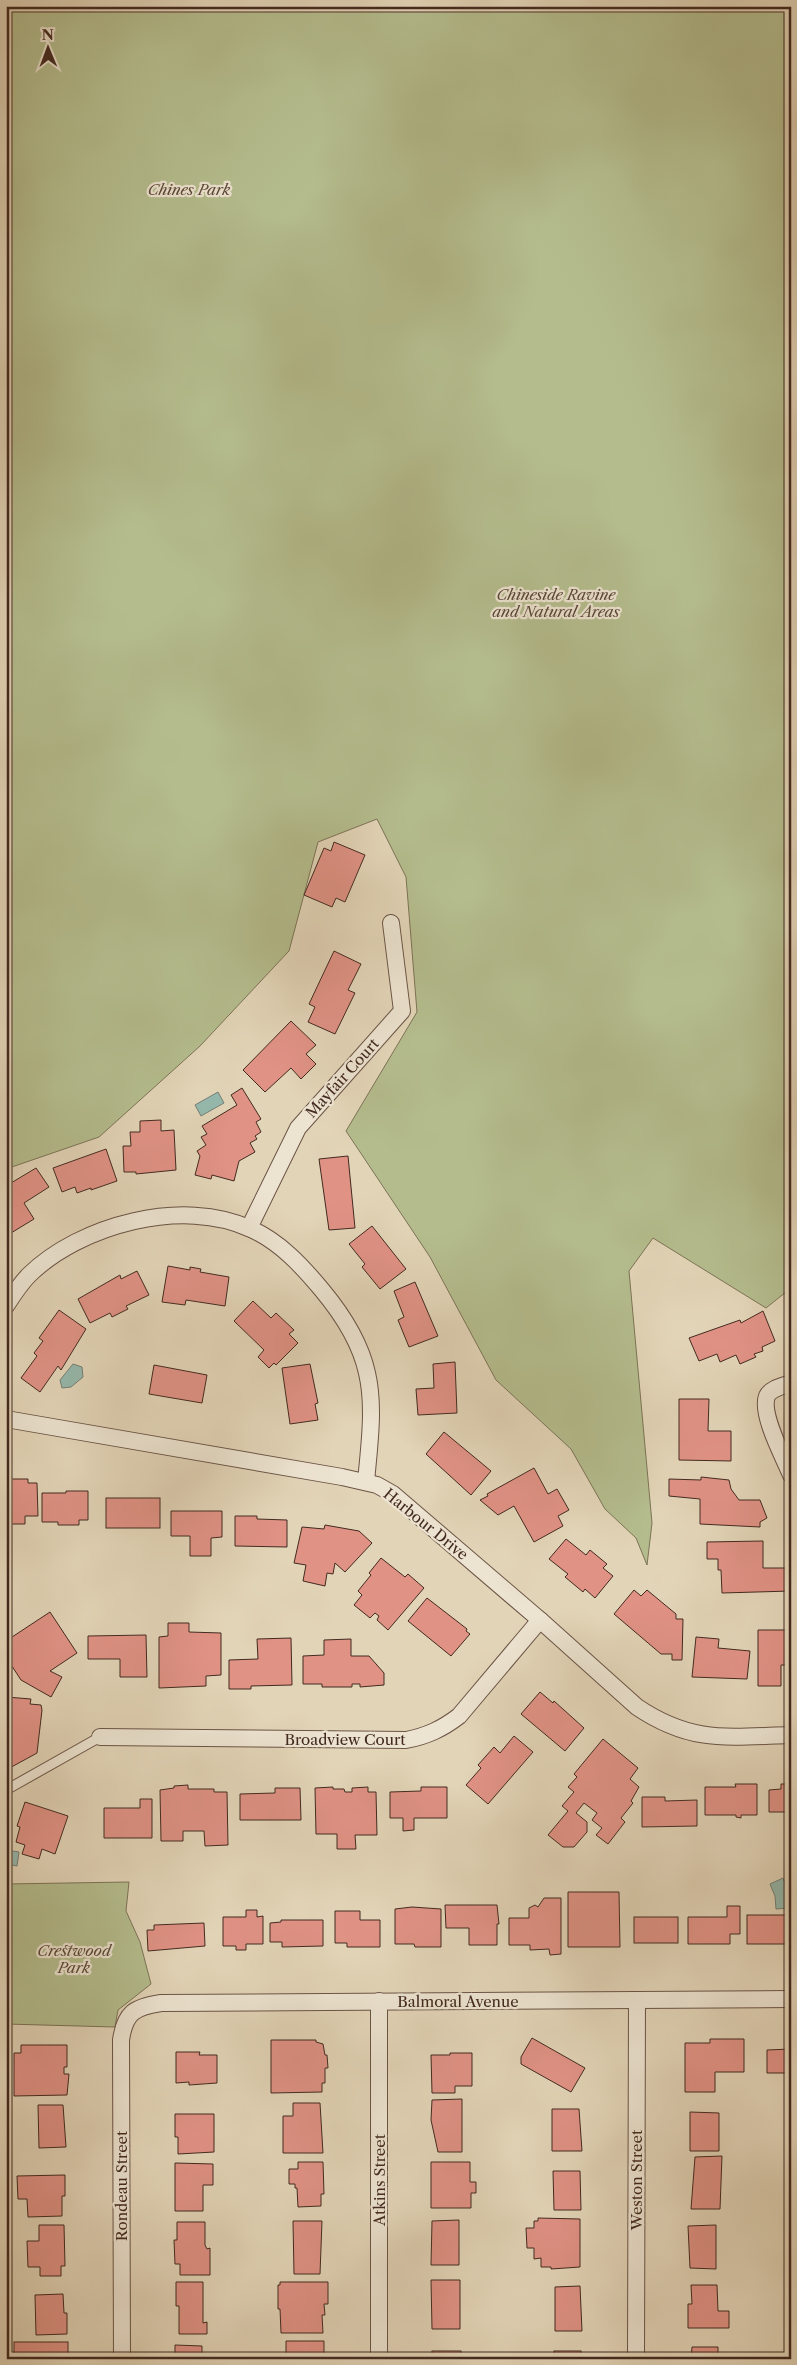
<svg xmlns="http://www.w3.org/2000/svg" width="797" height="2365" font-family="'Libre Caslon Text',serif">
<rect width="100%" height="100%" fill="#e2d4b7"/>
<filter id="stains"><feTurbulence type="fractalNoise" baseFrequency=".004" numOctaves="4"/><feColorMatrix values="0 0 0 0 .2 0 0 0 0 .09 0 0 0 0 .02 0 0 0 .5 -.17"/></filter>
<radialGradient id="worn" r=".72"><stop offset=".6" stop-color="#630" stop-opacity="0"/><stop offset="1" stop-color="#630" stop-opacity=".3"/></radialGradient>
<g fill="#b4bc8d" stroke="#7c7356">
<path d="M6,6H791V1288L766,1308L653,1238L629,1271L652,1523L647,1565L636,1538L605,1509L571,1449L496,1380L430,1257L346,1131L417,1012L406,877L377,819L318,842L289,951L200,1046L99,1137L6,1169Z"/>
<path d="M129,1882L126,1911L140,1942L151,1984L118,2010L115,2027L6,2024V1884Z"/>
</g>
<g fill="#95b8ac" stroke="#747f74">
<path d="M218,1092L224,1103L201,1116L195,1105Z"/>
<path d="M73,1364L82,1367L83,1377L71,1387L62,1388L60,1380Z"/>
<path d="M6,1850L19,1852L17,1866L6,1864Z"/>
<path d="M783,1878L789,1893V1908L776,1909L775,1896L770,1884Z"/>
</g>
<g fill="#e09285" stroke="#432a20">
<path d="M334,842L365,855L345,902L336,898L332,907L304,895L324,848L331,851Z"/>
<path d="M334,951L361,964L348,990L355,993L335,1034L308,1022L315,1007L309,1004Z"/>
<path d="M291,1021L316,1045L306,1054L316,1064L301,1079L291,1068L265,1092L243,1070Z"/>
<path d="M242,1088L261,1119L256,1122L261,1132L255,1136L257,1139L250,1143L255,1152L239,1161L234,1181L212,1175L211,1179L195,1175L200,1156L197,1151L206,1145L201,1137L207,1134L202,1126L237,1105L231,1095Z"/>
<path d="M161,1120V1131L174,1130L176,1170L136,1174V1172H124L123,1146H131L130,1132H140V1121Z"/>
<path d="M106,1149L117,1181L91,1190V1188L77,1193L75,1187L62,1192L53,1168Z"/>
<path d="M348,1156L355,1228L329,1230L319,1159Z"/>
<path d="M36,1168L49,1187L24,1203L34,1219L11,1233L6,1226V1186Z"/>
<path d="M372,1226L406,1269L380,1289L362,1267L365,1264L349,1244Z"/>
<path d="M168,1266L190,1270V1267L201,1269L200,1272L229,1277L225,1306L186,1300L185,1305L162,1302Z"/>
<path d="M137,1271L149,1295L126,1306L128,1309L112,1317L110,1313L90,1323L78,1299L120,1275L121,1279Z"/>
<path d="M415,1282L438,1336L409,1347L398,1320L404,1317L394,1291Z"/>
<path d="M253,1301L271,1318L276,1313L294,1330L289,1334L298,1343L276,1365L274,1363L269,1368L258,1357L264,1350L234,1321Z"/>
<path d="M59,1310L86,1329L61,1370L58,1366L40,1392L21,1378L37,1356L34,1353L43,1341L39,1338Z"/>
<path d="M763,1311L775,1341L762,1347L763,1351L754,1354L756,1357L740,1364L736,1355L720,1362L717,1354L699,1361L689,1338L740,1320L741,1323Z"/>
<path d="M455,1362L457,1413L418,1415L416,1389L434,1388L433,1364Z"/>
<path d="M310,1364L318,1403L315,1404L318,1420L290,1424L282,1368Z"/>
<path d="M154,1365L207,1375L202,1403L149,1394Z"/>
<path d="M679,1399H709L708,1431H731V1461L679,1460Z"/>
<path d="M444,1432L491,1471L471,1495L426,1454Z"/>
<path d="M534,1468L548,1494L557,1489L569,1510L558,1516L563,1526L534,1542L514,1506L498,1515L480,1500L488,1496L487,1494Z"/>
<path d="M701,1477L729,1480L731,1489L739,1500H760L767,1518L760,1522V1527L700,1524V1499L669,1496V1479L701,1480Z"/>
<path d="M6,1479H28V1483H37L38,1516H25V1524H6Z"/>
<path d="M66,1491H88V1520H79V1525H58V1522H42V1493H66Z"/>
<rect x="106" y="1498" width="54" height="30"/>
<path d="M171,1511H222V1537L211,1538V1556H190V1536H171Z"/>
<path d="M235,1516H257V1519L287,1520V1547L235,1546Z"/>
<path d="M325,1525L359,1531L372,1543L345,1572L335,1563L333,1574L327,1573L325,1586L303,1581L306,1565L294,1563L302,1527L324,1529Z"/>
<path d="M566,1539L586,1555L590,1550L607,1564L603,1568L613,1576L595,1598L585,1589L583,1592L565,1577L568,1574L549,1559Z"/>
<path d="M763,1541V1568H791V1591L722,1593L721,1570H718V1559H707V1542Z"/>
<path d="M381,1558L405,1577L408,1574L424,1588L388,1630L377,1620L379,1616L375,1613L370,1618L354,1605L362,1595L358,1591L371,1575L369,1573Z"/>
<path d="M634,1590L641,1596L647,1590L676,1614V1619H683L682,1660H672V1654H661L614,1614Z"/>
<path d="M427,1598L467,1629L466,1631L470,1634L451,1656L408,1621Z"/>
<path d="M50,1612L77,1653L50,1671L62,1677L51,1697L21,1680L6,1657V1641Z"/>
<path d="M168,1623H189V1632L221,1633V1675L206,1676V1686L159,1688V1637L168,1636Z"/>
<path d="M758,1630H791V1665H781V1686H758Z"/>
<path d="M146,1635L147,1677H120V1659H88V1636Z"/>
<path d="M696,1637L719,1639L718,1648L750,1651L747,1679L692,1677Z"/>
<path d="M291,1638L292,1685L251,1686V1689H229V1660L258,1659L257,1639Z"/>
<path d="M351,1639V1656H369L384,1673V1685L360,1687V1684H352V1687H322V1684H303V1656L324,1655V1640Z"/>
<path d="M540,1692L553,1703L554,1701L584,1728L565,1751L521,1714Z"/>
<path d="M6,1697L31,1699L30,1704L41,1705L42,1710L37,1753L6,1770Z"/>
<path d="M514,1736L533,1752L488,1804L466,1785L481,1768L478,1765L494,1747L500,1753Z"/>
<path d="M603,1739L638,1768L630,1779L639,1787L631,1801L633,1803L621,1818L625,1822L608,1844L596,1835L602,1828L592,1820L597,1813L584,1803L576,1813L587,1822V1832L574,1847H563L548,1835L568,1811L562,1806L574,1792L568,1787L577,1777L574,1774Z"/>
<path d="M735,1784H757V1815H741V1818L736,1817V1815H705V1787H736Z"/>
<path d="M781,1784H791V1812H769V1790L781,1789Z"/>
<path d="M188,1785V1789H214V1792H227L228,1845L205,1846L204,1831H183V1841H161L160,1790L174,1788V1786Z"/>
<path d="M333,1787V1789H344L345,1792H352V1788L368,1787V1792H376L377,1835H355L356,1849H337V1834H316L315,1788Z"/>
<path d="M421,1787H447V1818H414V1830L403,1831V1818H390V1792L421,1791Z"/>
<path d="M275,1788H300L301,1820H240V1794L275,1793Z"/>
<path d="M642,1797H665V1801L697,1800V1826L642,1827Z"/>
<path d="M140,1799H152V1838H104V1808H140Z"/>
<path d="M25,1802L68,1816L55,1854L42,1849L39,1859L22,1854L25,1845L16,1842L20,1827L17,1826Z"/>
<path d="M568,1892H619L620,1947H568Z"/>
<path d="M544,1898H561V1954L550,1955L549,1949L530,1950V1945H509V1918H529V1908L535,1905L538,1907Z"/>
<path d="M445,1905H497L499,1924H497V1945H469V1928H446Z"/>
<path d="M727,1906H740V1934H730V1944H688V1917H727Z"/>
<path d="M412,1907L441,1909V1947H415L414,1944H395V1909Z"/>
<path d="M246,1910H257V1917L263,1916V1944H246V1950H236V1946H223V1917H246Z"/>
<path d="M335,1911H360V1920H380V1947H347V1943H335Z"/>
<rect x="747" y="1915" width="40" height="29"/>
<rect x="634" y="1917" width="44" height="26"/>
<path d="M281,1920H323V1946L282,1947V1942H270V1923L281,1922Z"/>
<path d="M204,1923L205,1946L148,1951L147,1930H154V1925Z"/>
<path d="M532,2038L585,2068L571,2092L521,2064V2057Z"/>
<path d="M710,2039H744V2072H715V2092H685V2043H710Z"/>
<path d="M271,2040H316V2042L323,2044L325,2055H327L328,2068H325V2083H322V2092L271,2093Z"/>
<path d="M21,2045H67V2067H64V2074H69L67,2095L14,2096V2053H21Z"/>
<path d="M791,2049V2073H767V2050Z"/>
<path d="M176,2052H200L199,2055H217V2083L189,2085V2082L176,2083Z"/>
<path d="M450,2053H472V2086H455V2093H432L431,2055H450Z"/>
<path d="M462,2099V2152H438L431,2120L432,2100Z"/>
<path d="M293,2103H320L323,2153H283V2116H293Z"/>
<path d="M38,2105H63L66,2147L39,2148Z"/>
<path d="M552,2109H579L582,2151H552Z"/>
<path d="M690,2112L719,2113V2151H690Z"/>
<path d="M175,2114H214V2152L178,2154V2137H175Z"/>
<path d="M722,2156L720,2209H691L695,2157Z"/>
<path d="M298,2162H323L324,2194H321V2206L298,2207L297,2188H295V2184H289V2169H298Z"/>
<path d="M431,2162H470V2182H476V2193H471V2208H431Z"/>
<path d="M175,2163L213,2164V2185H203V2211H175Z"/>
<path d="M553,2171H580L581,2210H554Z"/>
<path d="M65,2175V2196H62V2216L28,2217L27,2199H18L17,2176Z"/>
<path d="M538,2218L580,2219V2267L551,2269V2267H541V2258L534,2259V2248H527L526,2228H534V2221H538Z"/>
<path d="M459,2220V2265H431L432,2221Z"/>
<path d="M293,2221H322L320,2274H294Z"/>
<path d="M177,2222H205V2245L207,2249L210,2248V2275H180V2264H175L174,2240H177Z"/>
<path d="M39,2225H64L65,2266H61V2276H40V2267H28L27,2241H39Z"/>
<path d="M716,2225V2269L690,2268L688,2226Z"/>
<path d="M431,2280H460V2329H432Z"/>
<path d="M176,2282H203V2323L207,2322V2334H179V2306H176Z"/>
<path d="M280,2282H328V2304H324L325,2315H322L323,2333H281L280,2309H278V2285H280Z"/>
<path d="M691,2285H717L718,2311H729V2328H688V2304H692Z"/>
<path d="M580,2286L582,2331H555V2287Z"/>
<path d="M63,2294L64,2313H67V2334L36,2335L35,2295Z"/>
<path d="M286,2341H324V2359L286,2358Z"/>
<rect x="14" y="2342" width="54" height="17"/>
<path d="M175,2345L202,2346V2359H175Z"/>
<path d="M692,2347H718V2359H691Z"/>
<rect x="432" y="2351" width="29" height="8"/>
<rect x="554" y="2351" width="27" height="8"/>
</g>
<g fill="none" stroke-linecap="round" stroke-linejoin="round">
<defs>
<path id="service" d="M6,1790L100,1737"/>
<g id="minor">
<path d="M249,1228L298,1128L402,1011L391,923"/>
<path d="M6,1306C13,1295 20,1284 29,1275C80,1225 183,1197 251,1229C280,1242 302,1266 322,1290C342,1314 360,1341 367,1373C375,1407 369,1447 366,1482"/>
<path d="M791,1383C783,1386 771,1388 767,1396C760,1414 784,1458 791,1475"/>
<path d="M6,1419L342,1477L377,1485L393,1494L540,1620L637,1707C692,1744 728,1737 791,1735"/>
<path d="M100,1737L406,1740C427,1736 442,1729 459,1716L540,1620"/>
<path d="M379,2001V2359"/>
<path d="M122,2359L121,2040C125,2012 135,2007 161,2003L791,1999"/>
<path d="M636,2359L637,2000"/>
</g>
</defs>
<use href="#service" stroke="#6b5446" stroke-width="11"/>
<use href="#minor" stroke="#6b5446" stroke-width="18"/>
<use href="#service" stroke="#ece3d0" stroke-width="9"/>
<use href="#minor" stroke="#ece3d0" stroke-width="16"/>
</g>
<g text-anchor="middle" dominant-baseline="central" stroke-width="4.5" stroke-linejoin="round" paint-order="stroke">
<g font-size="15" font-style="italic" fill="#5a4736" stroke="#ece3d0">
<text x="189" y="189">Chines Park</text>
<text x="556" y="594">Chineside Ravine<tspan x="556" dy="17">and Natural Areas</tspan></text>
<text x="74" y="1950">Crestwood<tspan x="74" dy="17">Park</tspan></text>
</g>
<g font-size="15" fill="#432a20" stroke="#ece3d0">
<text transform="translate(342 1078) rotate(-48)">Mayfair Court</text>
<text transform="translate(426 1524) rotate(39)">Harbour Drive</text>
<text x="345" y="1739">Broadview Court</text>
<text x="458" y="2001">Balmoral Avenue</text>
<text transform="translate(379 2180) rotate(-90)">Atkins Street</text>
<text transform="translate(636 2180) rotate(-90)">Weston Street</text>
<text transform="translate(121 2186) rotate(-90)">Rondeau Street</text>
</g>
</g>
<rect width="797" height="2365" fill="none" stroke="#e2d4b7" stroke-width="25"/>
<rect x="8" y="8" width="782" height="2350" fill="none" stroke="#432a20" stroke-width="2.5"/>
<rect x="12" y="12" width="772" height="2340" fill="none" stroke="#432a20"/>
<g transform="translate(48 48) rotate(359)" stroke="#ece3d0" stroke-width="4" paint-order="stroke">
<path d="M0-4L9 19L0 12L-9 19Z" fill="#432a20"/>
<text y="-8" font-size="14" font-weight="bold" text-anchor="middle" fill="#432a20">N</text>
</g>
<rect width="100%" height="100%" filter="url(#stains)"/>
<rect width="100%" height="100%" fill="url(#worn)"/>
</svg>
